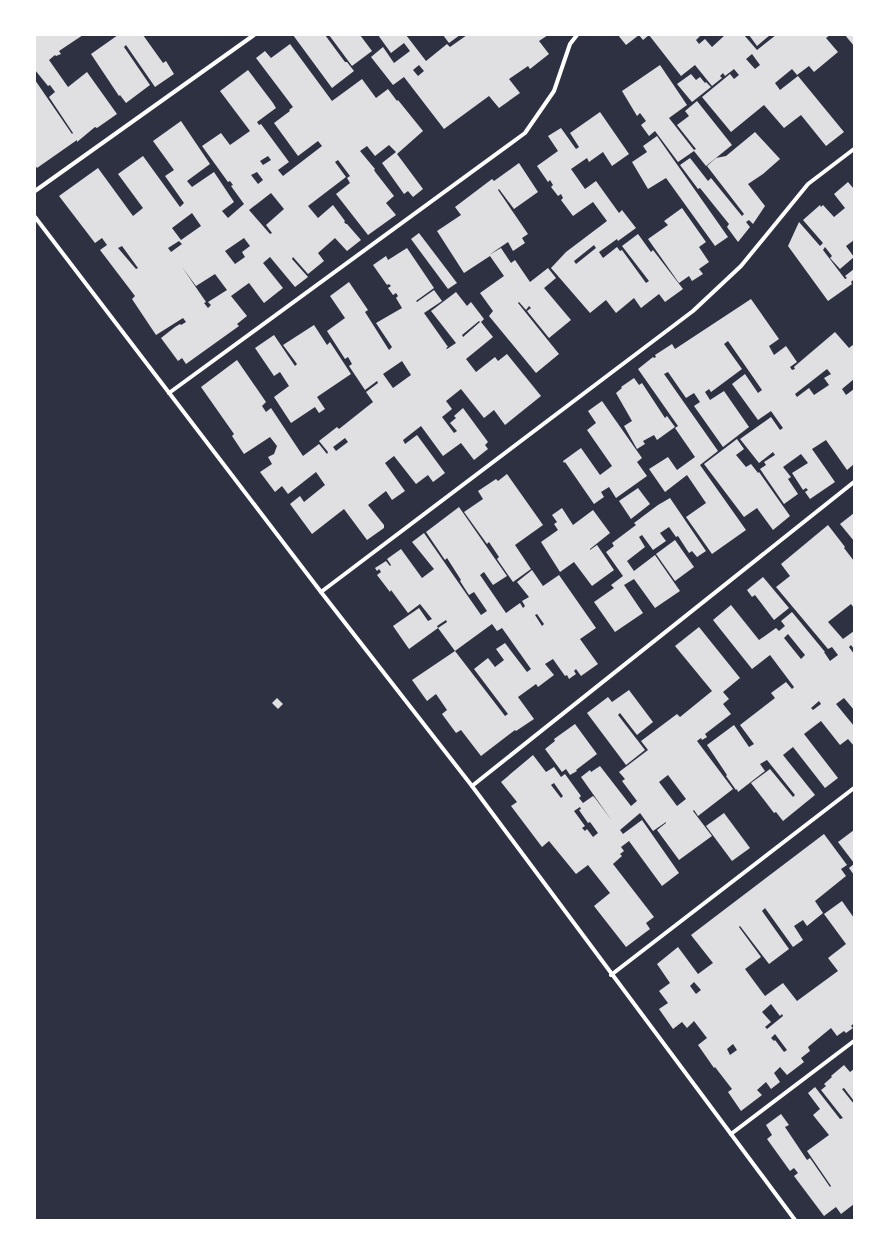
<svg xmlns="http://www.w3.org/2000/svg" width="889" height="1255" font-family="Inter,sans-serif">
<rect width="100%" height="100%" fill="#2d3142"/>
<g fill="#e0e0e3" fill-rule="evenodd">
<path d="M35,35H83L59,51L61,54L56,56L55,55L49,60L68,87L87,72L117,114L97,128L95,127L77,142V140L37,168L35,165V80L72,134L73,133L49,97L55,92L50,85L48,86L35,70Z"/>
<path d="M118,35H143L163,63L166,61L174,74L155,87L126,45L124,47L150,85L126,103L120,95L119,96L91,54Z"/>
<path d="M293,35H325L345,62H347L354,71L332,88Z"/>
<path d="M329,35H360L372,51L352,66Z"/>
<path d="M378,35H406L426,61L447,44L450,47L467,35H548L539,41L549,54L530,69L528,66L509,79L520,93L499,108L489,96L444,129L404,77L393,85L371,57L383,47L394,63L410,51L404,43L391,53ZM419,65L424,71L418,76L413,70Z"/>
<path d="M443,35H460L449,43Z"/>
<path d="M618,35H701L696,40L699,44L705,39L712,47L725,35H744L757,50L776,35H830L826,38L838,52L814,72L809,66L797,75L792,69L775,83L780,90L798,76L844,132L826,146L801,115L784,128L764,105L731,132L702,97L730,74L734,79L739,75L734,69L725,76L723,73L720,76L722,78L712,86L695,65L681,76L649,35L643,40L639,35L626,45ZM752,54L760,65L755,69L746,59Z"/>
<path d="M749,35H770L757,46Z"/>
<path d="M845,35H854V46Z"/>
<path d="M290,44L332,101L362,79L376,98L388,89L397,101L398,100L423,131L397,154L423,189L413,197L408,191L404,194L382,163L396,152L389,145L375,156L367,146L360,151L375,169L374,170L376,173L394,196L386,203L396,215L368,235L336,194L350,183L347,178L350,176L338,160L335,162L346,177L308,206L318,218L333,205L345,221L344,222L346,224H347L361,240L347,251L335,238L318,253L324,261L308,274L293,257L292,259L308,277L295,287L270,257L263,263L283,288L264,303L249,283L231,296L247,316L237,324L239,326L186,364L182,358L178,361L161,338L175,327L180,324L181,325L186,322L183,318L156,335L132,299L135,296L100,250L107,245L102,238L95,243L59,196L98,168L133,216L143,208L118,174L143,156L180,207L184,203L165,176L174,170L153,141L181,121L210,164L187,181L192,187L214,172L234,202L222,211L228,218L244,204L231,186L233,185L230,181L228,182L202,146L221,133L230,145L250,131L220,91L248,70L273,103L276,108L257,122L259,125L261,124L289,162L278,170L283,176L322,146L318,141L298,156L274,123L290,111L289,110L293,107L256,58L265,51L271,58ZM268,156L271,160L263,165L260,161ZM257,172L263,180L258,184L251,175ZM271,193L284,209L266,225L272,233L270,234L249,210ZM192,213L201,226L181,240L172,228ZM244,238L250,246L242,252L245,257L235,264L225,251ZM179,241L182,244L171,252L168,248ZM122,246L138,268L136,269L118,248ZM182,267L196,286L215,274L227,290L208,302L211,305L208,308L204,303L206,302Z"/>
<path d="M660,65L687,105L669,118L694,150L696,149L677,125L689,116L685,111L697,101L732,145L706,166L694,151L678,162L655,131L649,136L641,125L646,121L640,113L637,116L622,91Z"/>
<path d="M691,74L696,80L700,77L705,83L706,82L711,87L692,102L677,84Z"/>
<path d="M600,112L629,154L612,166L603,152L589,162L587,158L571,169L585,189L596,181L619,213L622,210L636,228L618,241L617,239L599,252L603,258L617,247L620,251L622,250L646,283L649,281L622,246L638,234L651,252L653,250L683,289L665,302L659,294L641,308L634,298L616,313L606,300L590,313L551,268L566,252L607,221L593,202L573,216L561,200L563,198L561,194L558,196L551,187L553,185L550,180L548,182L537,166L558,151L548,136L561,128L576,149L579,147L570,133ZM594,245L596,248L576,264L574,261Z"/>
<path d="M755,132L780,159L763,174L748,184L765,206L753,224L749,220L746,222L750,227L738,242L727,227L729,224L700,188L698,189L680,165L690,158L708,181L711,178L742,216L744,214L707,166L716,158L726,156Z"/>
<path d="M657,136L728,237L715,246L666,178L648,189L632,162L647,152L643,146Z"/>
<path d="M519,163L538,192L514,209L499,189L498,190L528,234L522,238L525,243L513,251L508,242L489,255L501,248L511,263L515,260L530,282L548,268L556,278L544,288L571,320L549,338L527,311L531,308L529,306L526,310L519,302L518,303L559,354L536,373L489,316L493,311L480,293L504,276L490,256L464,273L437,231L461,215L455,207L492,179L494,181Z"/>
<path d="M848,182L854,189V240L846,246L854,257L840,269L830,258L832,256L825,247L823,250L845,279L847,278L845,276L854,269V279L851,282L852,284L828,301L788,246L799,222L820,246L823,243L803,220L820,205L821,207L823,205L834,217L845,208L834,194Z"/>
<path d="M682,208L706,242L699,247L709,262L699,269L703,274L692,281L689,276L679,283L648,239L668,225L664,221Z"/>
<path d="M419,233L457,283L448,289L411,239Z"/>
<path d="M407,248L434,288L416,301L417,302L434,290L442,301L424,313L448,347L446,348L447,349L456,343L431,311L456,292L467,306L471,302L484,319L481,322L493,337L466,359L476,372L495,357L498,361L507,354L541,396L505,425L494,410L484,418L461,389L446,401L452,409L442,417L454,433L457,431L450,423L456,418L454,416L463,408L488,442L485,445L488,449L474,460L461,443L443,456L421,426L403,440L405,444L417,435L445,473L433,482L428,475L416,484L394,456L385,463L405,491L392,500L386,491L368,505L384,525V528L367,540L344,509L312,534L290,504L300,496L304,502L325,485L316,472L288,494L282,486L275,492L260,472L272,464L268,457L274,454L277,446L270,437L244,454L232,436L234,434L201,387L237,360L266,402L262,406L266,412L271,408L303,456L319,444L327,454L328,452L319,441L337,427L339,429L373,402L366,392L378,383L377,381L365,390L349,366L352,364L348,357L345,359L327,331L345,318L330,296L349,282L368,310L365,312L389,350L392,347L376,323L402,308L396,298L398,296L396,293L393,295L388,288L391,286L389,284L387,285L373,265L386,256L388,260ZM479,321L480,322L463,337L462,335ZM402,361L411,375L393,388L383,374ZM345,438L348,442L336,451L333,447Z"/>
<path d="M751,299L779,339L769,346L774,355L786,346L797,362L790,367L792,370L795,369L794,367L795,366L835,332L849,348L854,344V379L842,389L846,395L854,389V464L847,470L826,440L812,449L835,482L810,499L805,492L808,490L806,488L803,490L792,473L808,463L801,454L783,467L791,477L788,479L798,494L784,504L760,469L766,465L764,462L775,455L773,452L759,463L740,439L771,417L780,430L783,428L771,411L758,420L732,384L745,374L758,393L762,390L728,341L724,344L742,369L711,392L709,389L705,392L710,400L724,391L749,427L723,447L694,406L700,402L694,393L686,398L668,372L664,374L718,451L700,465L746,530L712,554L686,517L706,503L687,475L665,492L649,469L668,457L677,470L695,457L675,428L678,426L638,369L653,357L654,358L656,357L655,355L672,344L675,349ZM827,369L831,374L824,378L829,385L814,395L809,388L797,397L795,394Z"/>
<path d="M314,325L327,345L330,342L351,374L317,397L325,409L319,413L315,407L291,423L274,397L289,386L280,372L274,376L255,348L274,335L295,366L297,364L283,345Z"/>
<path d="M634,378L639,385L642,383L665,418L667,416L675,427L657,440L654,435L643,441L645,444L637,449L624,426L632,421L616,393L622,388L621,387Z"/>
<path d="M602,401L642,458L637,462L647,476L616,498L609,487L601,492L604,497L594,504L565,462L564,463L563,461L581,448L600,475L612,466L587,430L596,423L588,411Z"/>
<path d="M737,439L744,449L736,455L746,467L751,464L758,473L759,472L790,516L773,530L757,508L744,517L704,464Z"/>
<path d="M507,474L543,525L515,545L531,569L513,582L497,559L499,557L489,542L487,544L464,512L483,499L478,491L496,479L498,481Z"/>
<path d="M638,488L650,504L631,519L619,501Z"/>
<path d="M670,498L706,551L697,557L692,551L689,553L678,536L676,537L669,527L660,533L666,541L653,550L642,535L639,537L645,547L627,561L634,571L655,555L680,591L655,608L634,579L624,585L643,613L615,632L594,602L614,588L611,585L623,576L606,552L614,546L612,543L636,525L634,523L658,505Z"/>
<path d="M459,507L507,576L493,585L484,572L480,575L506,613L520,603L523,608L525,606L522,601L529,597L517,582L532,570L543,586L559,575L596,628L580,639L598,664L581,676L576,669L574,671L576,674L569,679L567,675L565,676L553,659L545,664L554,675L538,687L536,684L518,697L534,719L516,731L515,730L481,756L461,730L456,733L442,714L447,710L436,694L427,701L412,680L455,651L505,716L508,714L474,669L488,658L495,667L504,660L496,649L505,643L527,672L531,669L502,628L497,631L492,624L455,651L438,628L447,622L446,620L437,626L438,628L409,649L393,626L419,608L428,621L432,619L420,604L408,613L391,590L390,592L377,575L381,572L379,569L377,571L375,568L386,561L390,566L391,565L387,559L401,549L422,578L434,569L412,542L424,533L481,615L487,611L474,592L469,595L460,581L461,580L447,558L445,560L426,532ZM537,614L544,624L542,626L535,615Z"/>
<path d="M562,508L573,525L593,510L610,533L590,549V550L597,545L614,570L592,586L574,562L560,572L541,542L558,530L554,524L557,522L552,515Z"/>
<path d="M854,513V541L840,524Z"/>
<path d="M828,525L845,547L844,548L854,561V608L851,604L828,622L843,639L854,631V649L851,645L849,647L854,654V710L844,698L836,704L854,726V746L848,739L840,745L821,721L804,734L838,778L825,788L793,747L783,755L815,795L783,821L776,812L774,813L751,783L770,769L793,797L795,795L767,760L760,764L765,771L738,792L737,789L736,790L726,776L727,775L707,745L734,725L749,747L754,744L740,725L775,698L771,693L786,682L792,689L794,687L770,655L752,669L713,620L731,605L759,640L776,628L779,631L785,626L781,621L792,612L825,652H824L830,661L838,655L832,647L828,649L776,587L790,576L781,564ZM788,634L805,655L801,659L784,638ZM819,701L821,704L813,710L811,708Z"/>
<path d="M675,540L694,567L675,581L656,554Z"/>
<path d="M763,577L789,608L774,620L755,595L752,597L747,590Z"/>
<path d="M699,627L740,678L723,692L729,699L723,704L731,714L705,734L707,737L702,740L701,738L697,741L733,789L698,816L694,810L693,811L712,836L679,860L657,830L666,823V822L653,831L640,813L620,830L623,834L642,820L679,873L662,886L629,841L621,847L624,851L620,854L622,856L613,864L654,917L646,923L650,929L626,947L594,906L610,893L588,865L576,874L549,841L542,847L511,806L517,802L501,782L533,755L546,772L554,767L561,777L565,774L581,796L579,798L583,803L593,796L595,798L612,821L581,777L590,770L591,772L600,766L631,806L637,801L622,781L625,779L619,772L648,750L641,741L677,714L680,717L712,691L675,646ZM668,775L686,799L677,806L659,782ZM554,783L563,796L561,798L551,785ZM580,807L581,809L579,810L588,823L590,822L598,833L593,837L587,829L585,831L582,828L585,826L574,811Z"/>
<path d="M629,690L653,722L637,735L620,713L618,715L645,750L626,765L587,713L608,697L612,702Z"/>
<path d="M277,698L283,704L278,709L272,703Z"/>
<path d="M575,724L597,754L576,770L577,771L570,775L566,769L562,772L545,749L555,741L554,739Z"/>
<path d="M724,813L750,848L732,861L706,826Z"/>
<path d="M854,830V863L838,842Z"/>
<path d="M824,834L847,865L841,869L846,876L815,901L823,913L807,926L803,920L794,926L803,940L793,947L765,908L762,911L789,949L769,964L740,926L739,927L761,957L745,969L765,996L783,983L797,1001L838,971L828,958L846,944L824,914L842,901L854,918V1023L851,1026L853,1028L846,1033L844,1031L837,1036L831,1028L808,1047L810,1051L801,1058L804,1062L787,1075L780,1067L774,1073L780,1082L771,1089L766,1082L757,1090L762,1095L741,1111L728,1092L732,1089L715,1067L714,1068L698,1045L707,1038L694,1021L687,1028L682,1022L673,1029L659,1009L668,1003L659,991L670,983L657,964L678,947L698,974L713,963L691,935ZM694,982L701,990L696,994L690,986ZM771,1004L780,1016L782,1014L783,1016L767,1029L765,1027L771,1022L762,1012ZM775,1034L787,1050L784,1052L775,1040L774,1041L771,1038ZM733,1044L737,1050L730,1055L727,1049Z"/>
<path d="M854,864V875L849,868Z"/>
<path d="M844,1065L850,1072L854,1069V1101L844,1088L842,1089L854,1104V1204L841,1214L836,1207L824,1216L794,1176L798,1173L794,1168L790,1171L767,1139L772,1135L766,1125L781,1114L789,1125L785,1127L807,1160L810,1158L830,1187L831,1186L807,1151L829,1135L813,1115L820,1109L808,1093L815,1087L840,1119L843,1118L821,1090L826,1086L824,1084L832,1077L831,1076Z"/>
</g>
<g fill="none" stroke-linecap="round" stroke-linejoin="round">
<g stroke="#fff" stroke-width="4">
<path d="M35,191L254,35"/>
<path d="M35,217L321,592L472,786L795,1220"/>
<path d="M169,393L525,133L554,91L570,44L577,35"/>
<path d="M321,592L693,311L741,266L808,184L854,149"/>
<path d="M472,786L854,482"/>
<path d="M611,975L854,788"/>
<path d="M731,1134L854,1041"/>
</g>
</g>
<rect width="889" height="1255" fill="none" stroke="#ffffff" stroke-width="72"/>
</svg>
